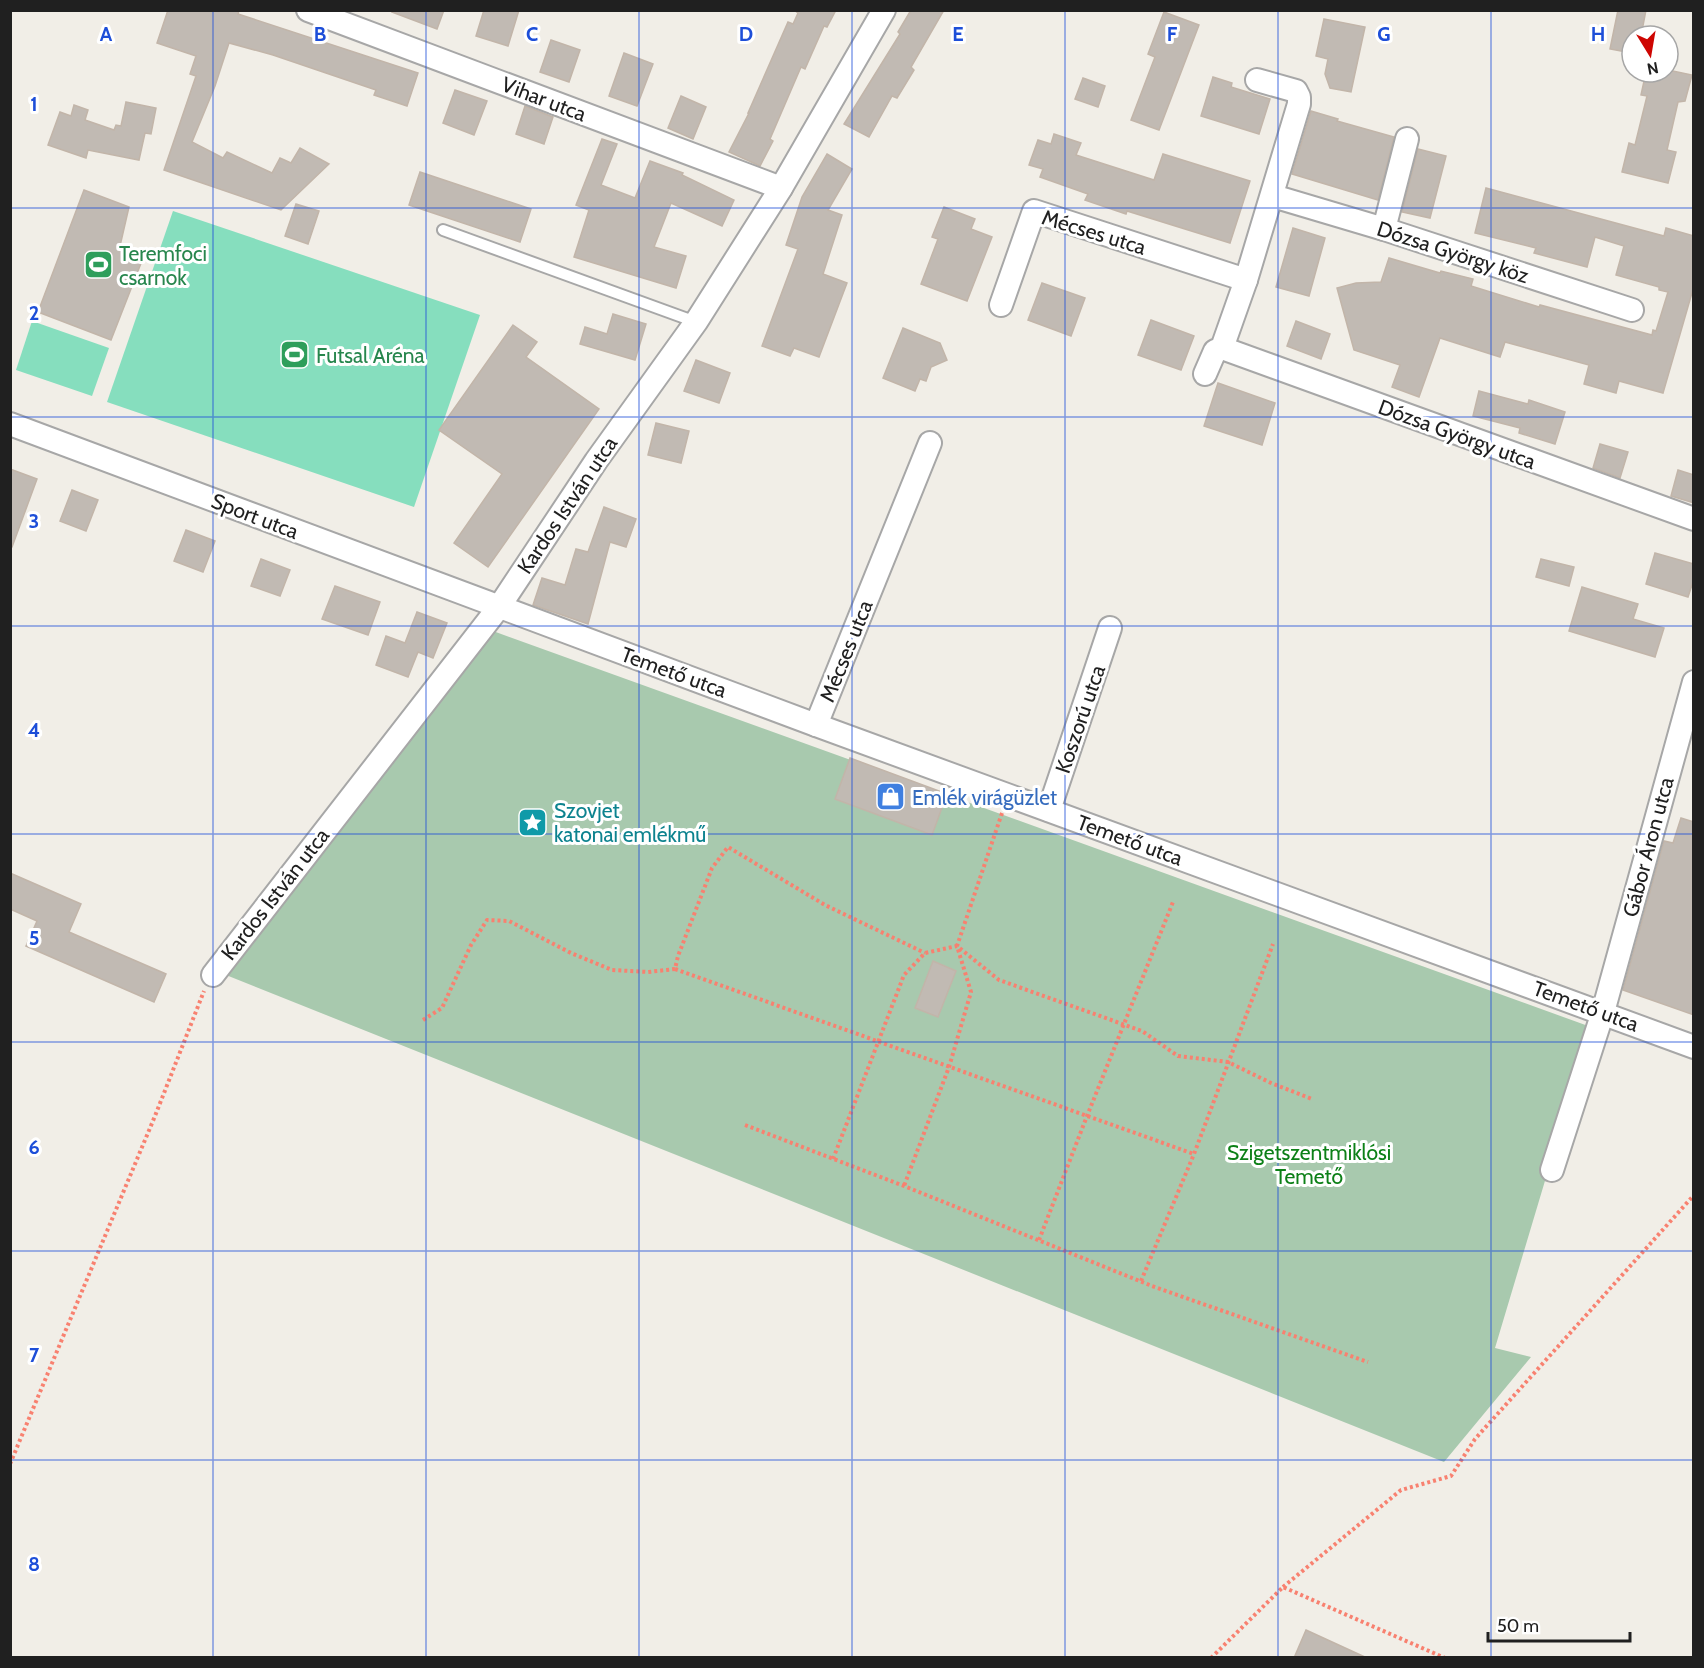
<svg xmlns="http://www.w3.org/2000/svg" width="1704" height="1668" font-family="Cabin,sans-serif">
<rect width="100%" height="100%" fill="#f1eee7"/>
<path fill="#a8c9ae" d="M493,631L1591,1027L1495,1348L1531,1357L1444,1462L226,975Z"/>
<g fill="#86debe">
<path d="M173,211L480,315L414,507L107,402Z"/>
<path d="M32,321L109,348L92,396L16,370Z"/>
</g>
<g fill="#c1bab3" stroke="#c2b5a9" stroke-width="1.5">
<path d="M168,10H239L238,14L418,73L407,106L374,95L376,90L273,55L229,43L215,86L192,142L223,158L227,152L272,173L280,158L291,163L300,148L329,164L281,210L164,170L196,76L190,74L196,56L157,43Z"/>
<path d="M393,10H444L437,29L392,12Z"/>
<path d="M484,10H519L508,46L476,36Z"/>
<path d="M794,10H836L827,27L824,26L805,69L801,67L770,139L773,141L760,166L729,152L749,113H748L788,22L793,24L798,13Z"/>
<path d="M911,10H944L911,67L914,70L897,98L892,96L869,137L844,124L900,34L898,32Z"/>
<path d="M1618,10H1646L1641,36H1632V53L1610,49Z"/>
<path d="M1164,12L1199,25L1159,130L1131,120L1155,57L1148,54Z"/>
<path d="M1324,19L1365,27L1351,92L1330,88L1325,74L1328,59L1316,56Z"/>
<path d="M551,40L580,50L569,82L540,72Z"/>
<path d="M624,53L653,64L637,106L609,96Z"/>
<path d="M1668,70L1692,75L1685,101L1678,102L1667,150L1676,152L1668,183L1622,172L1629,143L1635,145L1647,96L1641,95L1646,72H1668Z"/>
<path d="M1213,77L1232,83L1231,87L1270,99L1259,134L1201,116Z"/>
<path d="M1083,78L1105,86L1098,107L1075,99Z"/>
<path d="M455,90L487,101L474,135L443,123Z"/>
<path d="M681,96L706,107L693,139L668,128Z"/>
<path d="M126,102L156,108L151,134L145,133L139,160L88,150L86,158L48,145L60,112L71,116L74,105L88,110L85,120L114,130L116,125L121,126Z"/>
<path d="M525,106L553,117L544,144L516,134Z"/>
<path d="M1311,111L1338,119L1337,121L1394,137L1378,200L1292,174Z"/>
<path d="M1054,134L1081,143L1076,155L1154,180L1163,154L1250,181L1230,243L1127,211L1126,214L1085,200L1088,194L1040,177L1043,169L1029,165L1038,140L1051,144Z"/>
<path d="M602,139L617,144L601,185L635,198L650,161L683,173L682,175L734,200L722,226L671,203L654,247L686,256L676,288L574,257L589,210L576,205Z"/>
<path d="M1418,149L1446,156L1430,218L1402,212Z"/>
<path d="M827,154L852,169L828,210L842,215L823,274L847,283L819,357L794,348L790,356L762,346L798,249L786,245L802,197Z"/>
<path d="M420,172L531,209L520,242L409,205Z"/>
<path d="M1486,188L1664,236L1666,228L1694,236V286L1663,393L1619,381L1616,393L1584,384L1589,365L1505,342L1500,357L1440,338L1419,397L1392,387L1400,365L1354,350L1337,288L1356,283L1381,282L1389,258L1440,273L1441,271L1473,279L1471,286L1539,307L1540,305L1652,335L1653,330L1656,331L1668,292L1659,290V287L1616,275L1624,246L1595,237L1587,267L1534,253L1536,248L1475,233Z"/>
<path d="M84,190L129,207L120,246L145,253L111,340L38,312Z"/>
<path d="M296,204L319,211L308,244L285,236Z"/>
<path d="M944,207L975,219L971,229L992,237L967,301L921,284L938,239L932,237Z"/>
<path d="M1293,228L1325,238L1309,296L1276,287Z"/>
<path d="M1042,283L1085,298L1071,336L1028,320Z"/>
<path d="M613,314L646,324L635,360L580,344L585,327L607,334Z"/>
<path d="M1151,320L1194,336L1181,370L1138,355Z"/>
<path d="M1296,321L1330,334L1321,359L1287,346Z"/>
<path d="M513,325L537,342L526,357L599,409L488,567L454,543L502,474L439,430Z"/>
<path d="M903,328L940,343L947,360L931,367L926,381L920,379L915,391L883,378Z"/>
<path d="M696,360L730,373L719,403L684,391Z"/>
<path d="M1218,383L1275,403L1262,445L1204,426Z"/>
<path d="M1479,391L1528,404L1529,400L1565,412L1555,444L1519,433L1520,428L1473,416Z"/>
<path d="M656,423L689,431L681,463L648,455Z"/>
<path d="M1600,444L1628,452L1620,478L1593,468Z"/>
<path d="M10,469L37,479L12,547H10Z"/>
<path d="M1678,470L1694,475V503L1671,496Z"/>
<path d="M72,490L98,500L86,531L60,521Z"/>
<path d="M604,507L636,519L626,547L610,542L588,624L533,605L542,578L565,585L576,549L588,552Z"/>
<path d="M186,530L215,541L203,572L174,561Z"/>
<path d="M1655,553L1694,564V579L1688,597L1646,584Z"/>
<path d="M261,559L290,570L280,596L251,586Z"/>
<path d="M1541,559L1574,567L1569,586L1536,577Z"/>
<path d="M335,586L380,602L368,635L322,619Z"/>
<path d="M1582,587L1638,604L1633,619L1664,628L1655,657L1569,631Z"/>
<path d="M417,612L447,623L433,658L418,652L408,677L376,665L386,636L405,643Z"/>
<path d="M850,758L947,794L932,835L835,799Z"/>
<path d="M1681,818L1694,822V1015L1623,990L1664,841L1673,843Z"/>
<path d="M10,873L81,904L69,932L166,974L154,1002L26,946L37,921L10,909Z"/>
<path d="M933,961L956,971L938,1017L915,1008Z"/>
<path d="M1306,1630L1367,1658H1294Z"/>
</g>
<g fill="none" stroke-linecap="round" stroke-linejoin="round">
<defs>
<path id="service" d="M443,230L696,322"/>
<g id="minor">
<path d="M308,10L781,188"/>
<path d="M1273,196L1384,229L1632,310"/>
<path d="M1384,229L1407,139"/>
<path d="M1001,305L1034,211L1246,280"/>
<path d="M1222,348L1694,519"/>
<path d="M1205,374L1215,351L1222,348L1246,280L1299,104V97L1296,91L1257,80"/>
<path d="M10,424L816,725L1694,1047"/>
<path d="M816,725L930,443"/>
<path d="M1049,810L1110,628"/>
<path d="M213,975L499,607L596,461L696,322L781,188L884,10"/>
<path d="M1552,1170L1603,1012L1694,682"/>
</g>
</defs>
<use href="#service" stroke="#a7a7a7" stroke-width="14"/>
<use href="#minor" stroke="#a7a7a7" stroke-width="26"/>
<g stroke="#f88170" stroke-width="4" stroke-dasharray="3 3" stroke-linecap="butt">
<path d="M1002,813L957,946L999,980L1142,1031L1178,1056L1228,1062L1271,1083L1312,1099"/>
<path d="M675,969L1194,1154"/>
<path d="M423,1020L442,1008L471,945L487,920L509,921L571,953L612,970L648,972L675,969L678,956L712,868L728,847L825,905L925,953"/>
<path d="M745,1125L904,1186L1152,1286L1368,1362"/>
<path d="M833,1159L904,975L925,953L957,946L971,992L949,1067L904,1186"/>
<path d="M1039,1240L1087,1116L1173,902"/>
<path d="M1141,1281L1194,1154L1273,944"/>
<path d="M10,1464L155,1116L204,991"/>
<path d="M1283,1587L1401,1490L1451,1476L1475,1439L1694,1195"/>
<path d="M1211,1658L1283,1587L1445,1658"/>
</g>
<use href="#service" stroke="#fff" stroke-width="10"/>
<use href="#minor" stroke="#fff" stroke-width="22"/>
</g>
<path fill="none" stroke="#1d4ed8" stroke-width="1.5" stroke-opacity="0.55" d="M213,10V1658M426,10V1658M639,10V1658M852,10V1658M1065,10V1658M1278,10V1658M1491,10V1658M10,208H1694M10,417H1694M10,626H1694M10,834H1694M10,1042H1694M10,1251H1694M10,1460H1694"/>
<defs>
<symbol id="stadium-square" viewBox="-11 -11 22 22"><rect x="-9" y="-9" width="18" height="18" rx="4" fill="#2e9e5b" stroke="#fff"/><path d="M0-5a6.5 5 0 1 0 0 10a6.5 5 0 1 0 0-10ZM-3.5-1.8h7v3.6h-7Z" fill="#fff"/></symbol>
<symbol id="shop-square" viewBox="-11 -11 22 22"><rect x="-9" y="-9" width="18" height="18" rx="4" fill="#3f7fe0" stroke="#fff"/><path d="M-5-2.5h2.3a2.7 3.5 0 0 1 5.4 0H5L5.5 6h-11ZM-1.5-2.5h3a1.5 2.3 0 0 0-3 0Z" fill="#fff"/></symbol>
<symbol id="sight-square" viewBox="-11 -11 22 22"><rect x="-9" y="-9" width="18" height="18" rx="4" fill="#0f9aa8" stroke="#fff"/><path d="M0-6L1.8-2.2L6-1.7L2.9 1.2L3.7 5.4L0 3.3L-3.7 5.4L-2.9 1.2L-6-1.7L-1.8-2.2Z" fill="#fff"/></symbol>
</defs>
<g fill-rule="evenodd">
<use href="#stadium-square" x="82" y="248" width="33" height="33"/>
<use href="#stadium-square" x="278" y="338" width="33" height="33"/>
<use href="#shop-square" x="874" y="780" width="33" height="33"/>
<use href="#sight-square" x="516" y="806" width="33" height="33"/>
</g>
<g text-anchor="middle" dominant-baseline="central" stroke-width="6" stroke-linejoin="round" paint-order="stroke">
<g font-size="21" fill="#202020" stroke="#fff">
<text transform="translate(544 99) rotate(21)">Vihar utca</text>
<text transform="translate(1094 232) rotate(17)">Mécses utca</text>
<text transform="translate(1453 252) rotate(18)">Dózsa György köz</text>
<text transform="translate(1457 434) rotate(20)">Dózsa György utca</text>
<text transform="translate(567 505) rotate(-56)">Kardos István utca</text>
<text transform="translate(255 516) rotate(21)">Sport utca</text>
<text transform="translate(846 651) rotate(-68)">Mécses utca</text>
<text transform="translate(674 672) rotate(20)">Temető utca</text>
<text transform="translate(1080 719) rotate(-71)">Koszorú utca</text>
<text transform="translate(1130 840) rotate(20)">Temető utca</text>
<text transform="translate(1648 847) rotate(-75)">Gábor Áron utca</text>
<text transform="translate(275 894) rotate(-52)">Kardos István utca</text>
<text transform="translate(1586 1006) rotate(20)">Temető utca</text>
</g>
<g font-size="21" fill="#27864d" stroke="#fff" text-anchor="start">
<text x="119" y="253">Teremfoci<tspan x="119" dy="24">csarnok</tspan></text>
<text x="316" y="355">Futsal Aréna</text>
</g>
<g font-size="21" fill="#366cbe" stroke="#fff" text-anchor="start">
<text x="912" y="797">Emlék virágüzlet</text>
</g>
<g font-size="21" fill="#0d838f" stroke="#fff" text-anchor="start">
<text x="554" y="810">Szovjet<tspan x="554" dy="24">katonai emlékmű</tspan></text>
</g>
<g font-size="21" fill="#0d8018" stroke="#fff">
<text x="1309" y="1152">Szigetszentmiklósi<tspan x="1309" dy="24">Temető</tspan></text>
</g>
</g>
<g font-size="20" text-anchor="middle" font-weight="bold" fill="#1d4ed8" stroke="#fff" stroke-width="6" stroke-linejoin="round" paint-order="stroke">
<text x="106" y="41">A</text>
<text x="320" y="41">B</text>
<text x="532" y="41">C</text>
<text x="746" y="41">D</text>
<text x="958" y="41">E</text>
<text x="1172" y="41">F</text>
<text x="1384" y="41">G</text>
<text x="1598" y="41">H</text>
<text x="34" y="111">1</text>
<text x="34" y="320">2</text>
<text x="34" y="528">3</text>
<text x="34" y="737">4</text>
<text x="34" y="945">5</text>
<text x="34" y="1154">6</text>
<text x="34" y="1362">7</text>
<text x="34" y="1571">8</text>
</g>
<rect width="1704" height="1668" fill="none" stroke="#202020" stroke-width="24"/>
<g transform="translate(1650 54) rotate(169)"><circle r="28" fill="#ffffff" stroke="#a6a6a6" stroke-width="1.5"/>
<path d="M0-4.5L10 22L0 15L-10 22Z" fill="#ce0602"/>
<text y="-9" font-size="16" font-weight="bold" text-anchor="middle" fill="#202020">N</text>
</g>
<path d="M1488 1632v9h142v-9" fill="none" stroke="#202020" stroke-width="3"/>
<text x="1497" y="1632" font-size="18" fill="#202020" stroke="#ffffff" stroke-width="4.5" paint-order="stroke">50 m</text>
</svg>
